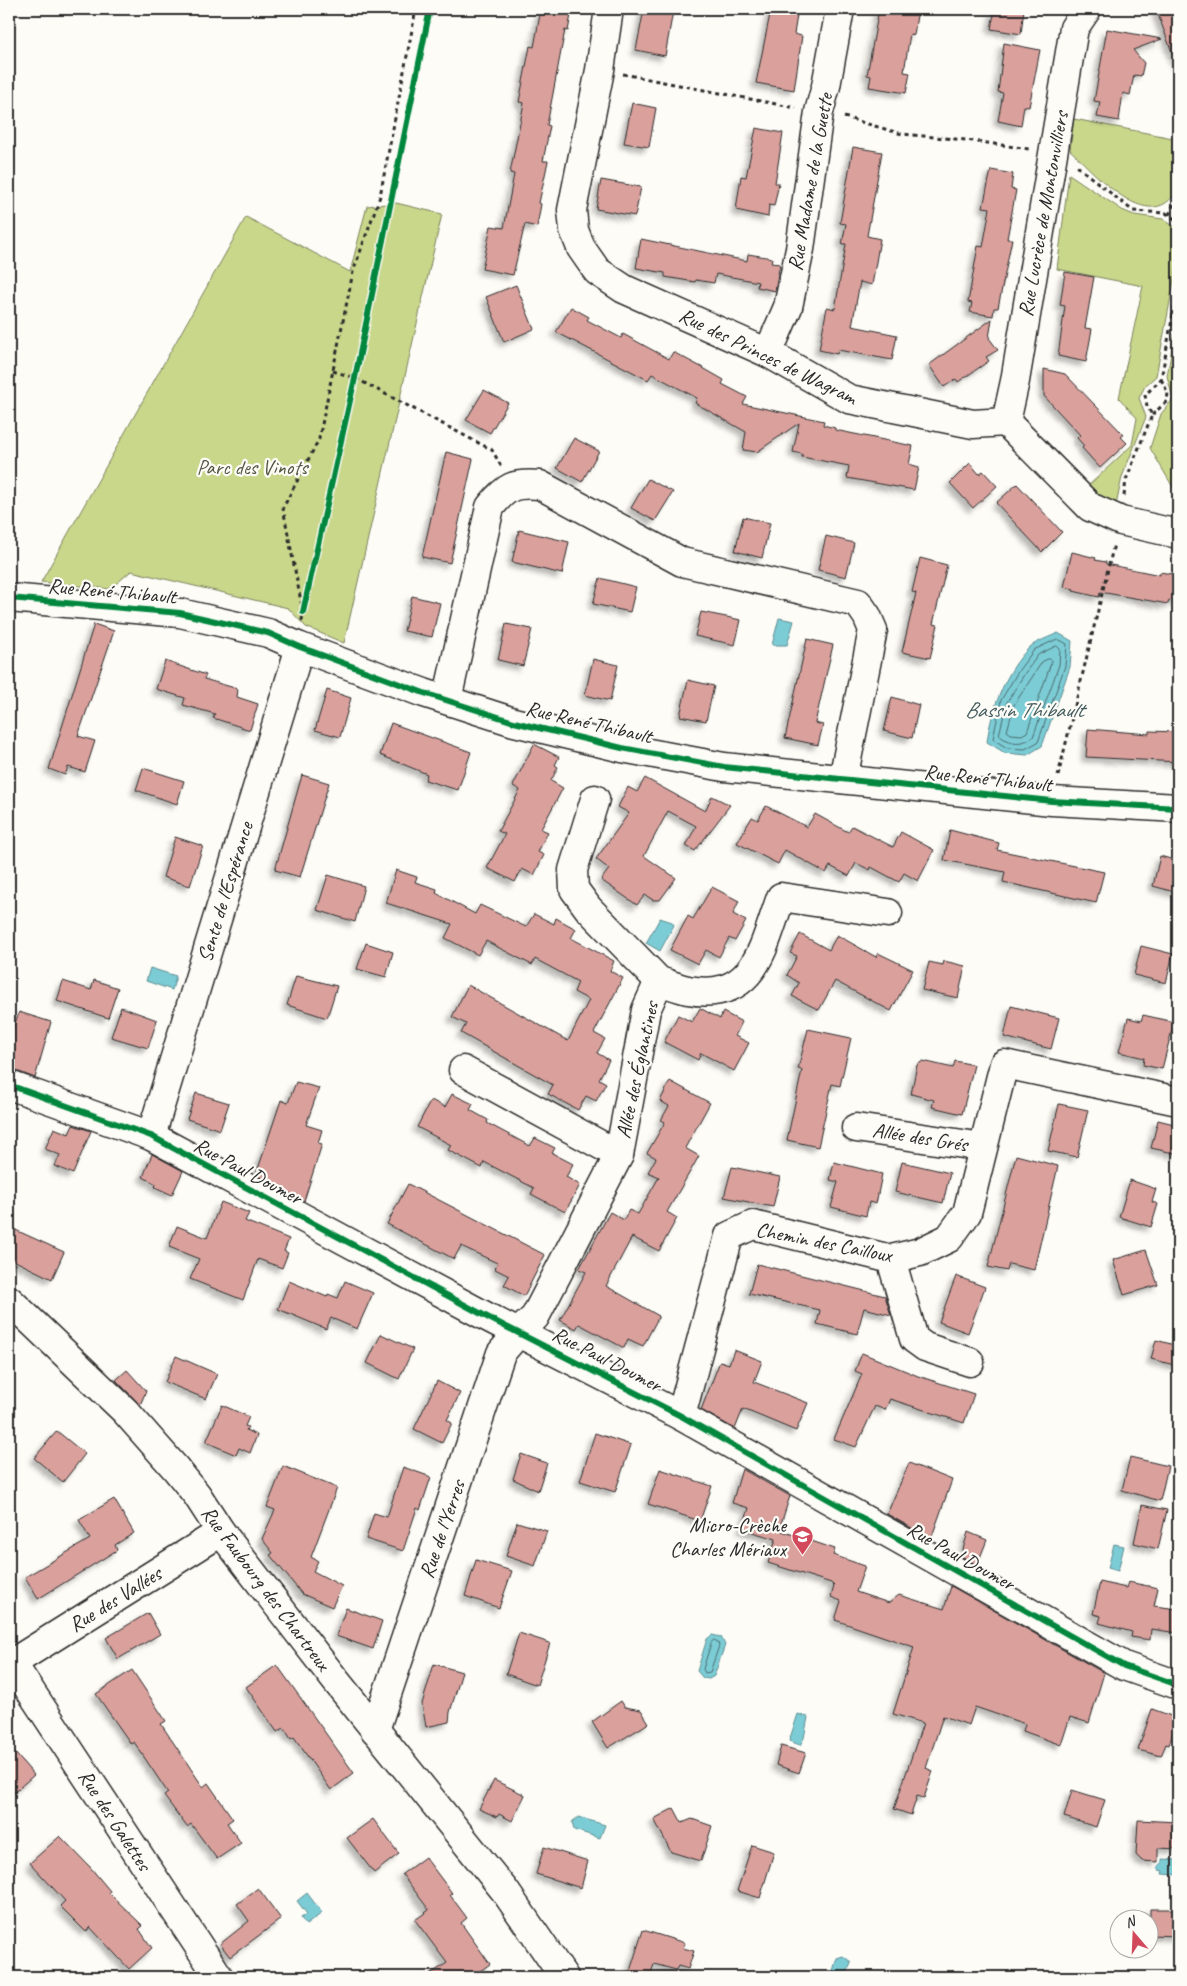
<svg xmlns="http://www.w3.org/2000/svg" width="1187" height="1986" font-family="Caveat,sans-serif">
<defs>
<filter id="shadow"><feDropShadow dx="-4.5" dy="4.5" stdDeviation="2.5" flood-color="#0004"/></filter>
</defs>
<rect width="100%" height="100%" fill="#fdfcf7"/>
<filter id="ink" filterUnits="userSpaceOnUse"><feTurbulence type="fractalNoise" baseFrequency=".02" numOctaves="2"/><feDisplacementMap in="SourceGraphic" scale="10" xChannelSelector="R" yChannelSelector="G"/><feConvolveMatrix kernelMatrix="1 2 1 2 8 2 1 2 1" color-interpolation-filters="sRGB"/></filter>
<g filter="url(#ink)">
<g fill="#c9d78b" stroke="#7a815b">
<path d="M1074,119L1178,139C1178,149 1181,182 1178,189C1150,239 1094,172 1070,150Z"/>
<path d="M1069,174L1122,210L1134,215L1163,219L1178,229V259L1156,376L1145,386L1139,398L1146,417L1122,477L1115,510L1087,487L1132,445L1137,418L1119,398L1143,286L1057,269Z"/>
<path d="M396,203L442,214L344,643L306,627L288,608L131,571L110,589L41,582L246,217L350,272L367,206Z"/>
<path d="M1178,315V489L1177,494L1150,448L1161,414L1173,399L1167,376Z"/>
</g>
<g fill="#7cccd5" stroke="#5c8c91">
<path d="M779,618L794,621L787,645H772Z"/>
<path d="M1058,633L1072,641L1070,667L1042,746L1027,755L1005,753L987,742C991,710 1006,670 1030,647C1037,641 1050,637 1058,633Z"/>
<path d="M660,918L672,922L674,925L660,951L646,943Z"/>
<path d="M150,968L176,976L172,990L146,981Z"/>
<path d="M1114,1544L1124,1546L1118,1571L1108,1568Z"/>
<path d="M712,1635L721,1637L725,1645L714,1676L709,1679L703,1678L697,1671L707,1639Z"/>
<path d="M798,1714L808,1717L804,1738L800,1745L789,1741Z"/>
<path d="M578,1817L605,1825L600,1838L574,1830L572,1822Z"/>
<path d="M1162,1859L1178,1860V1875L1162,1874L1163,1871L1159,1870L1158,1866L1162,1863Z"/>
<path d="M307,1893L322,1913L306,1925L301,1918L307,1914L297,1901Z"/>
<path d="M843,1956L851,1962L846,1977H831L837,1958Z"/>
</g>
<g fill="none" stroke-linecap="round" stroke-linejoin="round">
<g stroke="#4b6b6f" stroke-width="1">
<path d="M1058,639L1067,644L1065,666L1038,742L1025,749L1007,748L993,739L1001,700L1019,670L1034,650Z"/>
<path d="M1057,646L1060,649L1059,665L1033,737C1022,745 1009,744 999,735L1007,702L1025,673L1038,655Z"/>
<path d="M1048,659H1051V663L1027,732L1022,735L1011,734L1007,731L1014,705L1042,662Z"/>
<path d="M714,1640L718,1642L719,1646L710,1672L705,1673L703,1669L711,1643Z"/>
</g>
</g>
<g fill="#daa09c" stroke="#2b2b2b" filter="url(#shadow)">
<path d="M541,9H572L568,31L565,30L547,125L550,126L543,161H548L539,203L541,204L537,227L525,224L513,275L482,269L491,226L504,228L514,174L510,173L524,103L519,102L530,46L534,47Z"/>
<path d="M644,9L673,11L665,56L636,50Z"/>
<path d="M771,9H798L794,34L802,36L794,90L756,83Z"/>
<path d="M879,9H918L914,35L910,34L904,72L910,73L906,93L869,87L871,76L867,75Z"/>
<path d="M995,9H1024L1021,34L991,29Z"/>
<path d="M1156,9H1178V63H1176Z"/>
<path d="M1107,29L1162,39L1133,50L1144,63L1141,76L1134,75L1130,95L1123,93L1119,121L1097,117L1100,102L1094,101Z"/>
<path d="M1004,43L1040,50L1029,107L1024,106L1021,126L998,121L1003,93L998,92Z"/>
<path d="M632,103L656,108L649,147L624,143Z"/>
<path d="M756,128L783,133L775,183H779L774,206L769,205L768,217L736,210L741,176L746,177Z"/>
<path d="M853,147L882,152L867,236L880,239L872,285L860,282L852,326L897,335L892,360L838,350L837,354L819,350L827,307L835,309L846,244H842L846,224L840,223Z"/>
<path d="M991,170L1013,174L1011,189L1016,190L1007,239H1012L998,308H994L993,316L970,312L972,303L968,302L978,246L983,247L990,208L983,207Z"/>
<path d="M601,180L641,187L635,216L596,209Z"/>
<path d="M641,239L747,261L748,254L772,258L771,263L780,264L775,291L757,287L758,282L716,274L714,283L696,280L695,282L665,277V273L636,268Z"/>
<path d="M1065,272L1094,277L1085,328L1092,329L1086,362L1058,356L1065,306L1060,305Z"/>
<path d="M516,285L534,329L504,342L486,297Z"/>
<path d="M571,307L589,317L587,320L621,338L623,334L669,359L673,352L703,368L724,380L722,384L747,397L743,404L824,421L823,425L835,428V430L913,446L909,464L919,467L914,490L847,478L849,466L802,457V454L793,452L799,423L757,452L743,450L746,432L695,403L697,398L652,374L648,380L556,332Z"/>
<path d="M992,319L989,338L998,350L986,357L989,361L958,382L956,379L944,387L929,365Z"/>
<path d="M1044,369L1065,374L1124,435L1121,437L1127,443L1100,468L1082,448L1084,446L1077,438L1080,435L1044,396Z"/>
<path d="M484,390L508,403L490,433L466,420Z"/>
<path d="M574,438L599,451L582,482L557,468Z"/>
<path d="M446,452L473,459L450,563L422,557Z"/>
<path d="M970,463L979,474L983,471L997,486L973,508L950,483Z"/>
<path d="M648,479L673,492L655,521L631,508Z"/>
<path d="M1017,484L1062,532L1042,552L996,503Z"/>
<path d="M743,517L770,523L762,558L735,551Z"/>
<path d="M519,530L569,542L562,574L512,562Z"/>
<path d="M826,536L854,543L846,577L818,570Z"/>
<path d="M1072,552L1096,558L1095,560L1106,562V564L1160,575V572L1178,575V602L1169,600L1168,604L1100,592L1099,597L1073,591L1074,589L1064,587Z"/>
<path d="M920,558L947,565L933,624L938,625L930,658L902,652L916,593L912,592Z"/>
<path d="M600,578L636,587L630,612L593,604Z"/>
<path d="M412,596L440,603L432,637L404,631Z"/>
<path d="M701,612L741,620L735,645L695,636Z"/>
<path d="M94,624L114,631L78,736L95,741L85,772L68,767L65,775L49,769Z"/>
<path d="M506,624L532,629L523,666L498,660Z"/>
<path d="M807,639L833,645L815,723L823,725L818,745L785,738Z"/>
<path d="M593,659L618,665L610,701L585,695Z"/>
<path d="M165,661L206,675L204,679L238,689L237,697L258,704L250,730L213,718L215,714L183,705L185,698L156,689Z"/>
<path d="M688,680L714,686L706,721L680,716Z"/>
<path d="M327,690L351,698L340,737L315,730Z"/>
<path d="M892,697L919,705L912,738L884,731Z"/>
<path d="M391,723L471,752L458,790L425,780L427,774L380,755Z"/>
<path d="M1088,729L1149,734V731L1178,732V762L1086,757Z"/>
<path d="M534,744L559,757L555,765L558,767L551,781L563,788L541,829L548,832L538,852L544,855L534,875L522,869L515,882L487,868L505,834L498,831L520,790L513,786Z"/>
<path d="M143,768L184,781L177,804L136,790Z"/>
<path d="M302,775L329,783L300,877L275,870Z"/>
<path d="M645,778L705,811L712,796L730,805L695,851L686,846L696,826L668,811L644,856L676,878L660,900H653L645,895L637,905L601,880L609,869L596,859L629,813L618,807L628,787L637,792Z"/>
<path d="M766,806L807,827L815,814L848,832L852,826L893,847L901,832L934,850L918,881L904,873L899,882L871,867L870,870L856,863L849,876L830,866L826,873L785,850L778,864L737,843L752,817L758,820Z"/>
<path d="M950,830L999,843L997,850L1104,872L1096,903L1003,882L1005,872L944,860Z"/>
<path d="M175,837L203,846L190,886L163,877Z"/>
<path d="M1160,856L1178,861V893L1153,886Z"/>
<path d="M396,870L417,877L415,882L437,889L436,893L475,914L480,905L526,927L534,914L554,924L556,918L576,929L571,938L614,961L610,971L623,978L594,1033L605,1039L597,1053L609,1060L599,1079L606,1083L596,1101L586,1096L578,1110L548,1094L553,1085L461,1033L466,1024L452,1017L468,985L568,1041L589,1000L574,992L578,982L535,959L532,965L486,941L478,955L445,938L452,924L386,903Z"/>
<path d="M328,875L364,886L355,922L317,910Z"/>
<path d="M712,887L739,901L733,914L746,921L735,941L729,938L719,957L706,950L698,964L670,950L688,916L693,919Z"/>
<path d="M800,934L829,950L837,935L876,957L878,953L913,970L891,1011L835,981L819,1010L792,996L799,983L787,975L797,956L790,953Z"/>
<path d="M366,943L393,952L386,977L357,969Z"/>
<path d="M1141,946L1173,954L1166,983L1134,975Z"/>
<path d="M944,961L965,966L958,998L922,990L929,962L943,965Z"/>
<path d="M296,976L337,986L327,1018L287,1005Z"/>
<path d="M94,980L118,988L108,1018L57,1001L63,981L91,990Z"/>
<path d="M1011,1006L1059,1018L1051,1049L1004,1037Z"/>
<path d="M121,1007L157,1020L148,1048L111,1037Z"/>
<path d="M700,1008L720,1019L723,1012L742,1022L735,1036L749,1043L734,1071L701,1053L698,1060L664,1042L678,1015L692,1022Z"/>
<path d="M19,1012L51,1022L35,1078L9,1068V1040Z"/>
<path d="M1143,1015L1174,1022L1162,1069L1143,1065L1144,1058L1119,1052L1128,1018L1141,1021Z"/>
<path d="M808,1029L851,1038L840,1086L832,1084L818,1147L787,1140L802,1070L798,1069Z"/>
<path d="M923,1061L953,1068L955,1061L974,1065L962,1114L932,1107L934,1100L911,1094L917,1065Z"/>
<path d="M670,1081L710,1103L685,1148L699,1156L667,1212L677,1218L659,1251L632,1237L606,1286L659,1316L643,1346L628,1339L624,1348L579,1324L576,1329L560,1320L586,1272L579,1269L610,1212L624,1220L629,1210L638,1214L659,1177L648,1172L656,1158L647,1153L665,1122L661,1120L669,1106L660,1101Z"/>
<path d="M296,1082L319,1088L306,1125L322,1130L318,1143L322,1144L304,1201L256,1175L281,1100L288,1103Z"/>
<path d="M196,1093L229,1103L220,1130L187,1119Z"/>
<path d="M452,1094L473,1104L470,1110L488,1120L487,1123L530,1146L535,1138L555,1148L552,1153L573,1164L566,1177L580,1185L565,1212L531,1194L534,1188L484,1162L482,1168L448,1150L451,1145L417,1127L431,1100L445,1107Z"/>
<path d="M1059,1104L1088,1110L1077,1157L1048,1151Z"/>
<path d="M1158,1120L1178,1125V1154L1151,1148Z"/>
<path d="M73,1125L91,1131L73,1174L55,1166L60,1155L45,1149L54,1128L69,1134Z"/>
<path d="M152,1154L183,1171L172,1195L155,1187L156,1184L143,1177Z"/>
<path d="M1016,1155L1058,1166L1034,1270L1009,1264L1007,1271L988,1267Z"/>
<path d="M834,1162L882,1174L876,1204L869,1202L866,1216L831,1207L838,1182L830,1180Z"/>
<path d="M902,1162L950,1173L943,1203L895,1192Z"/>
<path d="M732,1167L780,1177L773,1207L724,1197Z"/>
<path d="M1130,1180L1156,1189L1152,1202L1158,1204L1151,1227L1119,1217Z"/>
<path d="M408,1184L545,1255L524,1296L504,1285L509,1276L495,1269L497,1263L461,1246L454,1259L387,1224Z"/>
<path d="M221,1202L249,1213L245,1221L289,1239L284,1251L288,1253L282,1268L258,1259L243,1300L190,1279L199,1259L169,1247L177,1226L207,1238Z"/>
<path d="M9,1227L64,1252L52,1279L9,1258Z"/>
<path d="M1146,1250L1158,1285L1124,1295L1113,1260Z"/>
<path d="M757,1264L885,1296L891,1315L864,1308L857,1334L817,1324L820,1310L749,1294Z"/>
<path d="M956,1276L985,1287L968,1333L939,1322Z"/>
<path d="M289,1281L327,1297L328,1294L338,1298L345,1281L373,1293L357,1329L331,1318L326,1329L278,1309Z"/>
<path d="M381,1334L413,1349L399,1379L367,1363Z"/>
<path d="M1156,1340L1178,1346V1366L1151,1359Z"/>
<path d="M734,1350L762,1361L754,1382L808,1403L796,1431L743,1409L735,1429L701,1410L720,1361L729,1364Z"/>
<path d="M862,1353L918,1376L974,1394L964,1423L890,1399L885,1410L875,1406L856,1447L834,1439L862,1374L855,1371Z"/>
<path d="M176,1356L217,1374L206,1399L165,1382Z"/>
<path d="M127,1370L146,1391L140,1405L116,1380Z"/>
<path d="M437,1381L460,1393L447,1420L452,1423L442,1443L414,1429Z"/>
<path d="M222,1405L249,1417L245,1426L248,1427L246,1430L257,1435L250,1453L239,1448L236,1455L206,1442Z"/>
<path d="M57,1431L85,1454L63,1482L34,1458Z"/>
<path d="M595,1433L631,1445L615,1492L580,1481Z"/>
<path d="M521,1454L547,1463L538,1491L513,1479Z"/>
<path d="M1130,1457L1168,1466L1160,1501L1122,1490Z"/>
<path d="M909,1463L952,1480L931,1539L887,1514Z"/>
<path d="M283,1466L337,1488L311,1557L318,1561L313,1571L342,1586L332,1607L302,1594L270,1555L273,1553L262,1539L275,1510L267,1507Z"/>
<path d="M403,1467L431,1477L420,1510L417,1508L403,1551L366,1539L374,1513L387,1517Z"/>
<path d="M660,1469L712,1486L700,1521L648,1504Z"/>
<path d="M742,1469L790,1496L779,1530L835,1549L833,1555L865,1566L856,1592L889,1603L899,1595L944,1609L951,1586L1104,1673L1089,1723L1070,1717L1061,1745L1023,1731L1025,1724L975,1707L969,1725L943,1716L926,1768L933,1771L924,1798L917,1796L911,1815L894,1809L923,1723L893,1714L914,1647L835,1620L841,1601L831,1597L834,1586L831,1583L768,1563L776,1539L742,1529L749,1508L732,1503Z"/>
<path d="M114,1499L134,1533L115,1545L117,1550L38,1599L25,1577L90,1539L79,1520Z"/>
<path d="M1142,1505L1167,1510L1158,1549L1134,1543Z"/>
<path d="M517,1522L547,1531L535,1566L506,1556Z"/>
<path d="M968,1532L987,1540L977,1565L961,1556Z"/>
<path d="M476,1560L512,1571L499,1608L465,1596Z"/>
<path d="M1100,1582L1126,1588L1128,1582L1158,1588L1154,1606L1178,1609V1633L1151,1629L1150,1640L1131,1637L1132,1632L1099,1623L1101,1616L1093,1614Z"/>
<path d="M346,1608L382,1621L373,1649L336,1636Z"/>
<path d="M148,1613L160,1634L118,1659L106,1638Z"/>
<path d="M519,1633L550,1643L537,1685L506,1674Z"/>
<path d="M434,1664L462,1672L450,1712L449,1722L426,1727L422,1704Z"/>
<path d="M277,1665L354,1773L331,1790L294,1737L291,1739L284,1728L277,1732L246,1687Z"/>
<path d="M132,1670L166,1721L161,1724L203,1787L208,1783L233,1819L227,1823L241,1843L217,1859L191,1824L187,1827L164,1796L168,1793L134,1742L131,1744L96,1694Z"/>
<path d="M621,1701L625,1707L641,1710L649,1723L608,1748L592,1722Z"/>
<path d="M1152,1709L1174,1717L1173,1721L1176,1722L1169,1745L1166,1744L1161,1756L1138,1750Z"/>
<path d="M9,1746L34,1775L9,1797Z"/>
<path d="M781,1746L806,1753L799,1773L776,1765Z"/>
<path d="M494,1780L525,1795L512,1821L499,1814L497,1817L479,1809Z"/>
<path d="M1072,1790L1105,1800L1096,1827L1064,1817Z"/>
<path d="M674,1808L682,1823L692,1819L712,1826L701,1861L671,1852L654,1819Z"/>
<path d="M373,1819L399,1854L374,1873L347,1838Z"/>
<path d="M1138,1820L1178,1822V1849L1158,1848V1862L1142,1861L1136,1855Z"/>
<path d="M60,1836L90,1867L110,1891L109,1893L143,1926L139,1929L152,1948L129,1969L90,1927L86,1932L60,1906L65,1901L30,1863Z"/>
<path d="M752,1845L774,1852L760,1898L737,1891Z"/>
<path d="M544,1847L588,1861L581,1888L536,1874Z"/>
<path d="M425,1857L452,1893L450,1895L467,1918L461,1923L490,1964L472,1977H426L447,1963L415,1920L429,1910L402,1874Z"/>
<path d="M258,1888L281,1919L230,1957L220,1944L249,1921L237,1904Z"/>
<path d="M1150,1909H1178V1936L1150,1935Z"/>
<path d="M643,1930L685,1943L683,1948L694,1951L688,1969L678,1966L676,1970L654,1964L650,1977L630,1971Z"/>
</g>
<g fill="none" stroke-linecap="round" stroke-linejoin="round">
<defs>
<g id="minor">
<path d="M609,9L600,70L572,210L574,230L581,248L597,271L624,289L768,353L849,399L973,424L1006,422L1090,507L1121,521L1178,534"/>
<path d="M768,353L788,307L800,249L819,112L826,86L840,9"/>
<path d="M1006,422L1015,381L1074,28L1087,9"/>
<path d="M9,598L180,613L268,633L300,647L424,693L514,722L622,748L724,767L1052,801L1178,808"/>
<path d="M447,700L490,507C507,486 513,483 540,485L682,562L858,603L867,616L873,630L843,779"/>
<path d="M595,799L573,870L574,889L588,908L659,981"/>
<path d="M463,1070L619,1155"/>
<path d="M9,1085L151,1136L489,1318L681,1416L1124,1666L1178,1685"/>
<path d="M856,1128L983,1147"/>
<path d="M151,1136L300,647"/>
<path d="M891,1259L914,1339L925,1347L970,1362"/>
<path d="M9,1300L125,1411L176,1469L197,1495L221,1532L336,1681L505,1891L564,1977"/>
<path d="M681,1416L729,1236L753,1225L891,1259L920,1252L949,1238L967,1213L1004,1064L1178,1101"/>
<path d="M12,1663L219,1977"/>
<path d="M9,1665L221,1532"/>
<path d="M375,1730L501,1353L519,1332L535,1317L619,1155L646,1010L659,981C669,984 679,988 688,990C756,1002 763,946 781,897L888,913"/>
</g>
</defs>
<use href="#minor" stroke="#2b2b2b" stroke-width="31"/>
<g stroke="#2b2b2b" stroke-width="3" stroke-dasharray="4 4" stroke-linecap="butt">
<path d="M623,74L796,108"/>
<path d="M844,117L902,134L966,140L1029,149"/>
<path d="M1077,166L1133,211L1166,213L1178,221"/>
<path d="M1169,215L1178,195"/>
<path d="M333,371L355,378L492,450L501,466"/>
<path d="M1152,415L1167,401L1168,393L1161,379"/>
<path d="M1124,496L1126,480L1152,415L1147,406L1145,395L1161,379L1178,287"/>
<path d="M302,621L303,612L283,508L319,439L353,272L380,196L416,9"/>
<path d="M1058,776L1114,544"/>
</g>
<use href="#minor" stroke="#fdfcf7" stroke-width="28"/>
<defs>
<g id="cycleway">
<path d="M9,598L180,613L268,633L300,647L424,693L514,722L622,748L724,767L1052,801L1178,808"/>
<path d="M303,612L355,378L430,9"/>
<path d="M9,1085L151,1136L489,1318L681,1416L1124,1666L1178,1685"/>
</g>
</defs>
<use href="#cycleway" stroke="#fdfcf7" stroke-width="9"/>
<use href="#cycleway" stroke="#00873e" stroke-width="6"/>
</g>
</g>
<defs>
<symbol id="school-pin" viewBox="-11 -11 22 30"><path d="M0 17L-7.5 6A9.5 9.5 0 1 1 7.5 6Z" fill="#d1495b" stroke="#fdfcf7"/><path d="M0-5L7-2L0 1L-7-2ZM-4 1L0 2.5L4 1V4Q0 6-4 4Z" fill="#fff"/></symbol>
</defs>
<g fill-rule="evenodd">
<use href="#school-pin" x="790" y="1524" width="25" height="34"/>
</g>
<g text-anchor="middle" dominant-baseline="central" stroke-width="4.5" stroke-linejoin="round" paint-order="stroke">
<g font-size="21" fill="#2b2b2b" stroke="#fdfcf7">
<text transform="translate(810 182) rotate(-80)">Rue Madame de la Guette</text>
<text transform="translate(1043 214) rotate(-80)">Rue Lucrèce de Montonvilliers</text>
<text transform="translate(768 356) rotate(26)">Rue des Princes de Wagram</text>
<text transform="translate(112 591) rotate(5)">Rue René Thibault</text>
<text transform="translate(589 722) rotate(13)">Rue René Thibault</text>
<text transform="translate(988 778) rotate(6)">Rue René Thibault</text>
<text transform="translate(225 892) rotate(-73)">Sente de l'Espérance</text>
<text transform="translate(637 1070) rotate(-78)">Allée des Églantines</text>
<text transform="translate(920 1137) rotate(9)">Allée des Grés</text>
<text transform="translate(248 1171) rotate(28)">Rue Paul Doumer</text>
<text transform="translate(824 1242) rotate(11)">Chemin des Cailloux</text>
<text transform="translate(607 1359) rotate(27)">Rue Paul Doumer</text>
<text transform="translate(442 1529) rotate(-71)">Rue de l'Yerres</text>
<text transform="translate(961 1556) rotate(29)">Rue Paul Doumer</text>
<text transform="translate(266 1588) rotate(53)">Rue Faubourg des Chartreux</text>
<text transform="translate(115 1599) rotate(-32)">Rue des Vallées</text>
<text transform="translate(115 1820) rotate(57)">Rue des Galettes</text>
</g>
<g font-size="21" fill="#525643" stroke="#fdfcf7">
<text x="252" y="467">Parc des Vinots</text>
</g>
<g font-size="21" fill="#2b2b2b" stroke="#fdfcf7" text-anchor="end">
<text x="786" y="1525">Micro-Crèche<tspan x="786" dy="24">Charles Mériaux</tspan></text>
</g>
<g font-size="22" font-style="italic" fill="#435b5e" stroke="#fdfcf7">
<text x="1024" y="710">Bassin Thibault</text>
</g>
</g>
<rect width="1187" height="1986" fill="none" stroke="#fdfcf7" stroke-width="30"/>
<rect x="15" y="15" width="1157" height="1956" fill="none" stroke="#2b2b2b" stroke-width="2" filter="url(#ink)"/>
<g transform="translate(1134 1934) rotate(341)"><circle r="24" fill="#fdfcf7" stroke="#a9a8a5"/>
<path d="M0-4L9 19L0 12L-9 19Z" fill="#d1495b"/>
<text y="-8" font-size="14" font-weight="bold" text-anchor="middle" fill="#2b2b2b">N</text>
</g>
</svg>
